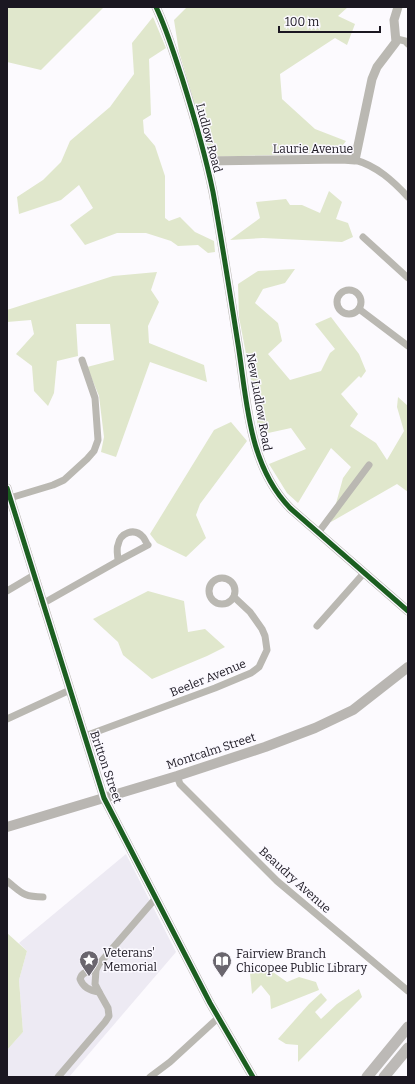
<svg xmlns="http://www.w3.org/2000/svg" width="415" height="1084" font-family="Bitter,serif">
<rect width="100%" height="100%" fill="#fcfafe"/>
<path fill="#edeaf3" d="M126,854L176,952L69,1077H7V1050L23,1032L19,980L27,951L19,943Z"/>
<g fill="#e0e7cc">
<path d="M7,7H104L41,70L7,62Z"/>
<path d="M187,7H348L338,16L355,24L347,45L335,38L280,74L282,99L315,129L346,141L337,153L211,157L179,52L174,20Z"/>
<path d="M153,17L166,48L149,59L151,115L143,120L144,133L155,146L165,176V218L169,221L180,217L195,232L214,241L215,252L208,253L198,245L178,246L171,241L146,233H117L85,245L70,225L93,208L79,185L61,200L19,214L17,197L43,180L61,162L70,141L110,107L134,74L132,43Z"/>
<path d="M329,191L342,202L336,219L348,223L353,237L342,242L263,238L230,240L260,218L256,202L286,199L290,205H302L320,213Z"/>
<path d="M295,269L285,283L263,289L255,303L278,323L282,341L268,354L290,380L321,371L330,353L335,349L315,324L331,317L359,354L366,371L361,378L359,376L341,394L358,414L350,426L376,443L387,460L404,431L397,407L398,397L408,406V492L397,484L331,522L343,478L351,467L331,448L298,503L287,493L269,464L306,449L291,428L259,435L252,386L239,317L238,284L258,271Z"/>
<path d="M157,272L151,290L159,302L148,326L149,343L204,365L207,382L150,362L116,457L101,452L104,437L99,396L87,367L114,360L110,324H76L78,356L57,361L54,393L48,406L34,391L32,366L16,354L34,334L31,320L7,322V310L113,276Z"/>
<path d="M231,422L247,441L200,504L196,515L206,538L186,557L157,543L150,534L214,430Z"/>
<path d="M148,591L184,601L188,632L205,629L225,647L207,656L152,679L123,655L118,642L93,619Z"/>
<path d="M7,933L27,951L19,980L23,1032L7,1050Z"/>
<path d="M270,970L287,982L299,977L316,982L319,990L271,1009L270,996L261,985L252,994L250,973Z"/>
<path d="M359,989L362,997L298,1062V1045L286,1044L278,1039L309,1004L321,993L327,1000L315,1012L321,1019L337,1004Z"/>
</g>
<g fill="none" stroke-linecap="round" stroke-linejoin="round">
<g stroke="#bab8b2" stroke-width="7">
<path d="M397,39L405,41L408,44"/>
<path d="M355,160C377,166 393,181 408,197"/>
<path d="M363,237L408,278"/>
<circle cx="349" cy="302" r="12"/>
<path d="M359,309L408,346"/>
<path d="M10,498L53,485L64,480L87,459L94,451L98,440L95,398L82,360"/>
<path d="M318,533L369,465"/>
<circle cx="222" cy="591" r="13"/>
<path d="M7,591L34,575"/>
<path d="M42,604L118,561C118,556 116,549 118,545C120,533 134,527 143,537C145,539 146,543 148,545L118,561"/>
<path d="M317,626L364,573"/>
<path d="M7,719L70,690"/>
<path d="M85,736L215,688L251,673L259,667L267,650L265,636L262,629L250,612L234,597"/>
<path d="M177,776L180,784L277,881L408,991"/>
<path d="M7,881C22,893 23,897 43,897"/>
<path d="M96,970L95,984L99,992C91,991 83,987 80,979C82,972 88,971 96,970L99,964L155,899"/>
<path d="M58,1077L105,1022L109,1016L108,1008L99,992"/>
<path d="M150,1077L170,1062L218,1018"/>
</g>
<g stroke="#bab8b2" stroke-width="9">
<path d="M156,7C167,30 174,54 182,78C194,116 205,153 213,192C222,242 230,293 238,344C247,400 248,465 290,508L408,611"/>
<path d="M206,161L342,159L355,160L372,79L377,67L396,42L394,20L398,7"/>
<path d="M7,488L104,798L210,1003L253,1077"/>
</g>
<path stroke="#b9b6b2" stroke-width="10" d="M7,827L177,776L265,747L315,728L353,710L408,667"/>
<g stroke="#bcb9b6" stroke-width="11">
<path d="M367,1077L408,1027"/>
<path d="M384,1077L408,1048"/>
</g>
<defs>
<g id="cycleway">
<path d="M156,7C167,30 174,54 182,78C194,116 205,153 213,192C222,242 230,293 238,344C247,400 248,465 290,508L408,611"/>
<path d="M7,488L104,798L210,1003L253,1077"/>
</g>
</defs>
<use href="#cycleway" stroke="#fbf9ff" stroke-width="8"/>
<use href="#cycleway" stroke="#1b5e20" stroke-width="5"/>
</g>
<defs>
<symbol id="sight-pin" viewBox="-11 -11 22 30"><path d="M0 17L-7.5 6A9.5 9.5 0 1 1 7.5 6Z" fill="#6a666e" stroke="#fbf9ff"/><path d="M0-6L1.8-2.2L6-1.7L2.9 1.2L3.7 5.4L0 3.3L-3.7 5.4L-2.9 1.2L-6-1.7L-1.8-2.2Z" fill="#fff"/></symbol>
<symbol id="library-pin" viewBox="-11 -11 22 30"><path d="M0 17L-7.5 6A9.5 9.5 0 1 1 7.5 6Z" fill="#6a666e" stroke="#fbf9ff"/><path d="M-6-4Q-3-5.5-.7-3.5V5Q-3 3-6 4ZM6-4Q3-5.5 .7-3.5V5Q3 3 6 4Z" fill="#fff"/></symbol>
</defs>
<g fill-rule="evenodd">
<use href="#sight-pin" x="78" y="949" width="22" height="30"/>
<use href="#library-pin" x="211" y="950" width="22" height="30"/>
</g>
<g text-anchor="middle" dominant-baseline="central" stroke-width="3" stroke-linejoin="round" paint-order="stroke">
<g font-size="12" fill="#1b1721" stroke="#fbf9ff">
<text transform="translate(209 138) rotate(75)">Ludlow Road</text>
<text x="313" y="149">Laurie Avenue</text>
<text transform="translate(259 402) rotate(80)">New Ludlow Road</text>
<text transform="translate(208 678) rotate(-22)">Beeler Avenue</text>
<text transform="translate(211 751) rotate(-18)">Montcalm Street</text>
<text transform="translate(106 767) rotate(71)">Britton Street</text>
<text transform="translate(295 880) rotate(42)">Beaudry Avenue</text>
</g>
<g font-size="12" fill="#1b1721" stroke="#fbf9ff" text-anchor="start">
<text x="103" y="953">Veterans'<tspan x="103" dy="14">Memorial</tspan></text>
<text x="236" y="954">Fairview Branch<tspan x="236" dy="14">Chicopee Public Library</tspan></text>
</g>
</g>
<rect width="415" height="1084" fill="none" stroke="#1b1721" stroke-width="16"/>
<path d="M279 26v6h101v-6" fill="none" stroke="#1b1721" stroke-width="2"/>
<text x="285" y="26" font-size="12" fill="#1b1721" stroke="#fbf9ff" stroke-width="3" paint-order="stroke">100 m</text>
</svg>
